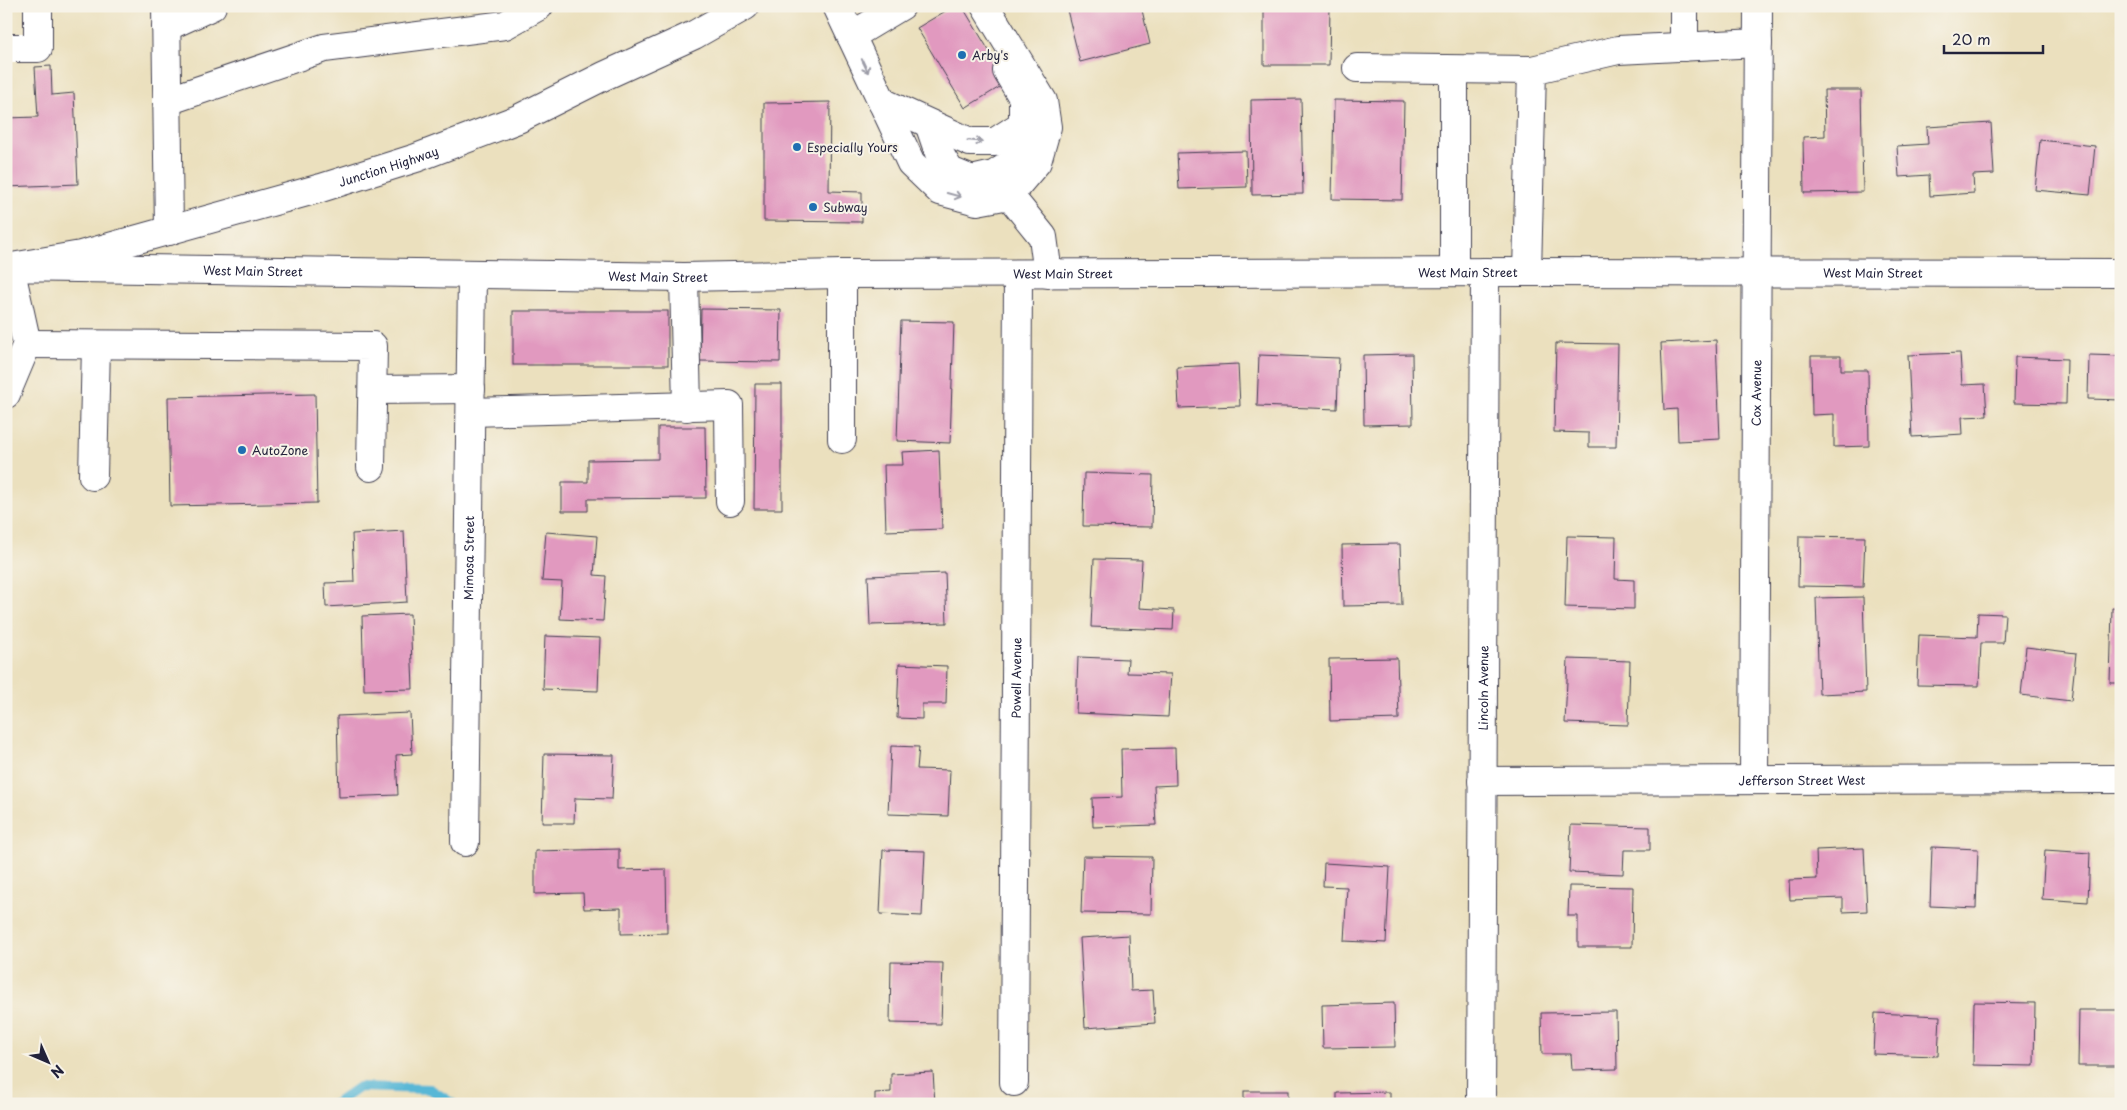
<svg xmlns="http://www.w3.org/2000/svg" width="2127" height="1110" font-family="'Playpen Sans',sans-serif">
<rect width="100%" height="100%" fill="#f7f3e8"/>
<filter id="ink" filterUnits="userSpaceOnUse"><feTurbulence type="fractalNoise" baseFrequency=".02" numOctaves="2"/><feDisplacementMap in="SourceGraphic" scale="10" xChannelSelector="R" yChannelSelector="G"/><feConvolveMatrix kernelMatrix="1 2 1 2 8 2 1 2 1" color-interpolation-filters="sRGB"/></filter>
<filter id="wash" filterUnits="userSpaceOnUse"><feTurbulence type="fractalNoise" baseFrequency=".0096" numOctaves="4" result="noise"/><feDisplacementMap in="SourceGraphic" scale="20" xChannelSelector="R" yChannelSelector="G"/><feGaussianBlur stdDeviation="1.12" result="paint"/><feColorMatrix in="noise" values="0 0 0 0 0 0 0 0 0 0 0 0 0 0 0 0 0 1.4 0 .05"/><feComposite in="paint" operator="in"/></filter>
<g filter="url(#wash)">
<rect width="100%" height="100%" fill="#ebe0be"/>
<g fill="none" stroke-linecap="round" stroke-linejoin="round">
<path stroke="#58b7d6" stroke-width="10" d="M335,1104L359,1087L430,1089L453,1104"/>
</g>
<g id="blocks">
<g fill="#e199bf">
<path d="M954,6H962L1008,82L965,108L917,28Z"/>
<path d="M1066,6H1141L1150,44L1080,62Z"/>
<path d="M1264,6H1330L1329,65H1264Z"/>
<path d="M51,66L52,95L74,93L78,184L6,187V118L38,117L35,67Z"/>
<path d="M1824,90H1861L1863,192L1804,193L1803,137L1825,136Z"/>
<path d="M1301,99L1303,194L1252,195L1251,100Z"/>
<path d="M1334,100L1404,101L1402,200L1332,199Z"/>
<path d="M830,102L829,191L862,192V222L764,221V103Z"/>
<path d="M1991,123L1994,174L1973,175L1974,193L1930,196L1929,175L1899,177L1897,146L1928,144L1927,127Z"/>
<path d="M2040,140L2095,146L2090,195L2035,190Z"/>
<path d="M1246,151L1247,187L1179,189L1177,153Z"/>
<path d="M701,309L781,310L780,362L700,361Z"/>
<rect x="513" y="311" width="155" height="54"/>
<path d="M901,321L954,322L950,443L897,441Z"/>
<path d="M1716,340L1720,439L1678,441L1677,409L1664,410L1661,343Z"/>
<path d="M1556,343L1618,344L1616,447H1589V433L1554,432Z"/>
<path d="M1960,353L1962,385L1985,384L1987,416L1962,417L1963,434L1912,437L1908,355Z"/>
<path d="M1412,354L1413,424L1364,425L1363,355Z"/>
<path d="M1259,355L1339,358L1337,409L1257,406Z"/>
<path d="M2089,355L2121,356V400L2088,399Z"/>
<path d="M1811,356H1841V370H1868L1869,446L1834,447V414L1812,415Z"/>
<path d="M2015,357L2067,359L2066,404L2014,403Z"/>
<path d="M1238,364L1240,406L1179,408L1177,367Z"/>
<path d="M755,384H782V509H754Z"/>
<path d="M315,394L317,503L170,506L168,397Z"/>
<path d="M658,427H705L706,498L588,499V511H562V482H588V460L658,459Z"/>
<path d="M939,450L942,529L886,531L884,465H903L902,452Z"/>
<path d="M1084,473L1153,475L1152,527L1083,526Z"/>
<path d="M404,531L407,602L326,607L325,583L354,582L352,534Z"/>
<path d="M546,532L597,536L594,575L606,576L603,621L560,619L562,582L542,581Z"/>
<path d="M1567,536L1616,537L1615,579L1634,580V609L1565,607Z"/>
<path d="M1799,536L1865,537L1863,587L1798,586Z"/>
<path d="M1400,544L1402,605L1343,606L1342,545Z"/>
<path d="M1094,559L1142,560L1139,608L1174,610L1173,630L1091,627Z"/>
<path d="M945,573L947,623L870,625L868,576Z"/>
<path d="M1863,597L1866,692L1819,694L1816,598Z"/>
<path d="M2112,608L2121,609V683H2110Z"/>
<path d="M1978,613L2005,614L2003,643H1981L1979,686L1917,685L1919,635L1977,637Z"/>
<path d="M410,614L413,689L364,690L362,616Z"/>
<path d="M545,636L600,638L598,691L543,689Z"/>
<path d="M2026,647L2076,653L2071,701L2021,695Z"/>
<path d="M1078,657L1128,659L1127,673L1171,674L1168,717L1076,713Z"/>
<path d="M1397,658L1399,719L1330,721L1329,659Z"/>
<path d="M1568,659L1630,661L1628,725L1565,723Z"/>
<path d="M899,664L947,666L946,704H922V719L897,718Z"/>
<path d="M410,713L412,754L396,755L398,795L339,797L337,716Z"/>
<path d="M891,746L919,747L917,769L950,770L948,816L888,814Z"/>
<path d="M1175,748L1176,785L1154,786L1156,825L1093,827L1092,798L1122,797L1121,749Z"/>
<path d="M544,754L614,755L612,799L575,798L574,823H542Z"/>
<path d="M1571,825L1650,827V850H1624L1623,874L1569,872Z"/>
<path d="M1932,847L1978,849L1976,908L1930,906Z"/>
<path d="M1864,848L1867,911L1843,912V898L1790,900L1789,880L1817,879L1816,850Z"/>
<path d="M619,849V870L666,869L667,933L621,934V908L584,909L583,893L535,894V851Z"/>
<path d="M883,850L925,851L922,916L880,914Z"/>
<path d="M2045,850L2090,853L2088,902L2042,899Z"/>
<path d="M1083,856L1152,857L1151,914L1081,913Z"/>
<path d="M1324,863L1390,867L1386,943L1344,941L1347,887L1323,886Z"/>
<path d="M1569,886L1633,887L1632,947H1578V916H1568Z"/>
<path d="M1129,935L1131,991L1153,990L1155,1023L1085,1028L1080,938Z"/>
<path d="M891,962L943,963L941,1024L890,1023Z"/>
<path d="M1974,1002L2035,1003L2034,1066L1973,1065Z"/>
<path d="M1394,1003L1395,1047L1323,1048L1322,1005Z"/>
<path d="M2079,1010H2121V1066H2078Z"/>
<path d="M1616,1012L1617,1069L1572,1070L1571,1054H1542L1541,1013Z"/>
<path d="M1875,1013L1940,1016L1938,1056L1873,1054Z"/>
<path d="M933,1072L935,1104H875V1093L891,1092V1074Z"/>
<rect x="1244" y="1091" width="44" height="13"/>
<path d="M1390,1092V1104H1337V1093Z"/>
</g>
</g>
</g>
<g filter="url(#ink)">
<use href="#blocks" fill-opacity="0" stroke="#403e4f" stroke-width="1"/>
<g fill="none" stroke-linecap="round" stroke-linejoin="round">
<defs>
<g id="minor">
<path d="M166,6L169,231"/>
<path d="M837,6L911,163L940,191L977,201L1009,195L1037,162L1047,127L1043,101L985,6"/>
<path d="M166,27L212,6"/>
<path d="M851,36L901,6"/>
<path d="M1684,47V6"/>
<path d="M6,48H38V6"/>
<path d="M1357,68L1532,70L1618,50L1758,43"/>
<path d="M167,101L324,48L505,25L539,6"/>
<path d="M882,102L970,142H995L1023,124V98L1007,71"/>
<path d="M929,124L939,153L950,171L972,180L994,175L1017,160L1023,124"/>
<path d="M1009,195L1043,237L1048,274"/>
<path d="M1454,272V70"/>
<path d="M1527,272L1532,70"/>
<path d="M842,274V439"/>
<path d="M684,277L687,407"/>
<path d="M27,344L373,346L371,467"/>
<path d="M373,390L471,389"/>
<path id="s1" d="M6,394L27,344L10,267L684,277L842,274L1527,272L2121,273"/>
<path d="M471,412L729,405L730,501"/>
<path d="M93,476L96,345"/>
<path id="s2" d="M1754,779L1758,6"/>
<path id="s3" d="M1482,781L2121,779"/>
<path id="s4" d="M465,842L472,275"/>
<path id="s5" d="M1014,1082L1018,274"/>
<path id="s6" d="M1481,1104L1485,272"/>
</g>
<g id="major">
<path id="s7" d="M6,268L81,255L321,188L416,158L518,119L604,76L694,35L745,6"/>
</g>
</defs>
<use href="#minor" stroke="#403e4f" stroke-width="30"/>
<use href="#major" stroke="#403e4f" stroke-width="30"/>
<use href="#minor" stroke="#fff" stroke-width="28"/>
<use href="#major" stroke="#fff" stroke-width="28"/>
</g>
<defs><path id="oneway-shaft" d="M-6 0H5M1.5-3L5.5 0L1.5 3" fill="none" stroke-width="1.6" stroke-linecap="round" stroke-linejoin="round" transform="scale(1.25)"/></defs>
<g stroke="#9c9ca7">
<use href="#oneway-shaft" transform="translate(865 66) rotate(65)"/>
<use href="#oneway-shaft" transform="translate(975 141) rotate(5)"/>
<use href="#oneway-shaft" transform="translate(954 195) rotate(15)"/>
</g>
</g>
<g fill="#1f6fb2" stroke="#f7f3e8" stroke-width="2">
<circle cx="962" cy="55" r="5"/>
<circle cx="797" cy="147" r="5"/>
<circle cx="813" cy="207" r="5"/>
<circle cx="242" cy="450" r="5"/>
</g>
<g text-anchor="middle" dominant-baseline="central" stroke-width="4" stroke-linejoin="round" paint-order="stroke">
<g font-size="12" fill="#22223b" stroke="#f7f3e8" text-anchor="start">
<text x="972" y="55">Arby's</text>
<text x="807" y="147">Especially Yours</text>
<text x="823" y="207">Subway</text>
<text x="252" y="450">AutoZone</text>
</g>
<g font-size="12" fill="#22223b" stroke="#f7f3e8">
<text stroke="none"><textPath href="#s7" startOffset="396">Junction Highway</textPath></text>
<text stroke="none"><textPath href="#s1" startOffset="376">West Main Street</textPath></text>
<text stroke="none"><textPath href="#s1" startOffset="1591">West Main Street</textPath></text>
<text stroke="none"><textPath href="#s1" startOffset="1186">West Main Street</textPath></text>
<text stroke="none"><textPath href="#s1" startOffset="1996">West Main Street</textPath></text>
<text stroke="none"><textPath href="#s1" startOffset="781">West Main Street</textPath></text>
<text stroke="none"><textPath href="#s2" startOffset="386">Cox Avenue</textPath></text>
<text stroke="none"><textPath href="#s4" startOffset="284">Mimosa Street</textPath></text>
<text stroke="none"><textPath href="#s5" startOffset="404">Powell Avenue</textPath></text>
<text stroke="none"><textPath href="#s6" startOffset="416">Lincoln Avenue</textPath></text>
<text stroke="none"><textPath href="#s3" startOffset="320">Jefferson Street West</textPath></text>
</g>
</g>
<rect width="2127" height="1110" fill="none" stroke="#f7f3e8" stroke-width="25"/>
<g transform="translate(48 1062) rotate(135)" stroke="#f7f3e8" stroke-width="4" paint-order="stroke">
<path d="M0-4L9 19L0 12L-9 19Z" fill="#22223b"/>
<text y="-8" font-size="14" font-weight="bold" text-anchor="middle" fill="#22223b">N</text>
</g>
<path d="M1944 45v8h99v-8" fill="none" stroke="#22223b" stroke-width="2.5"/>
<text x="1952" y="45" font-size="15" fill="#22223b" stroke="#f7f3e8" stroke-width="4" paint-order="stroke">20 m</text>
</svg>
